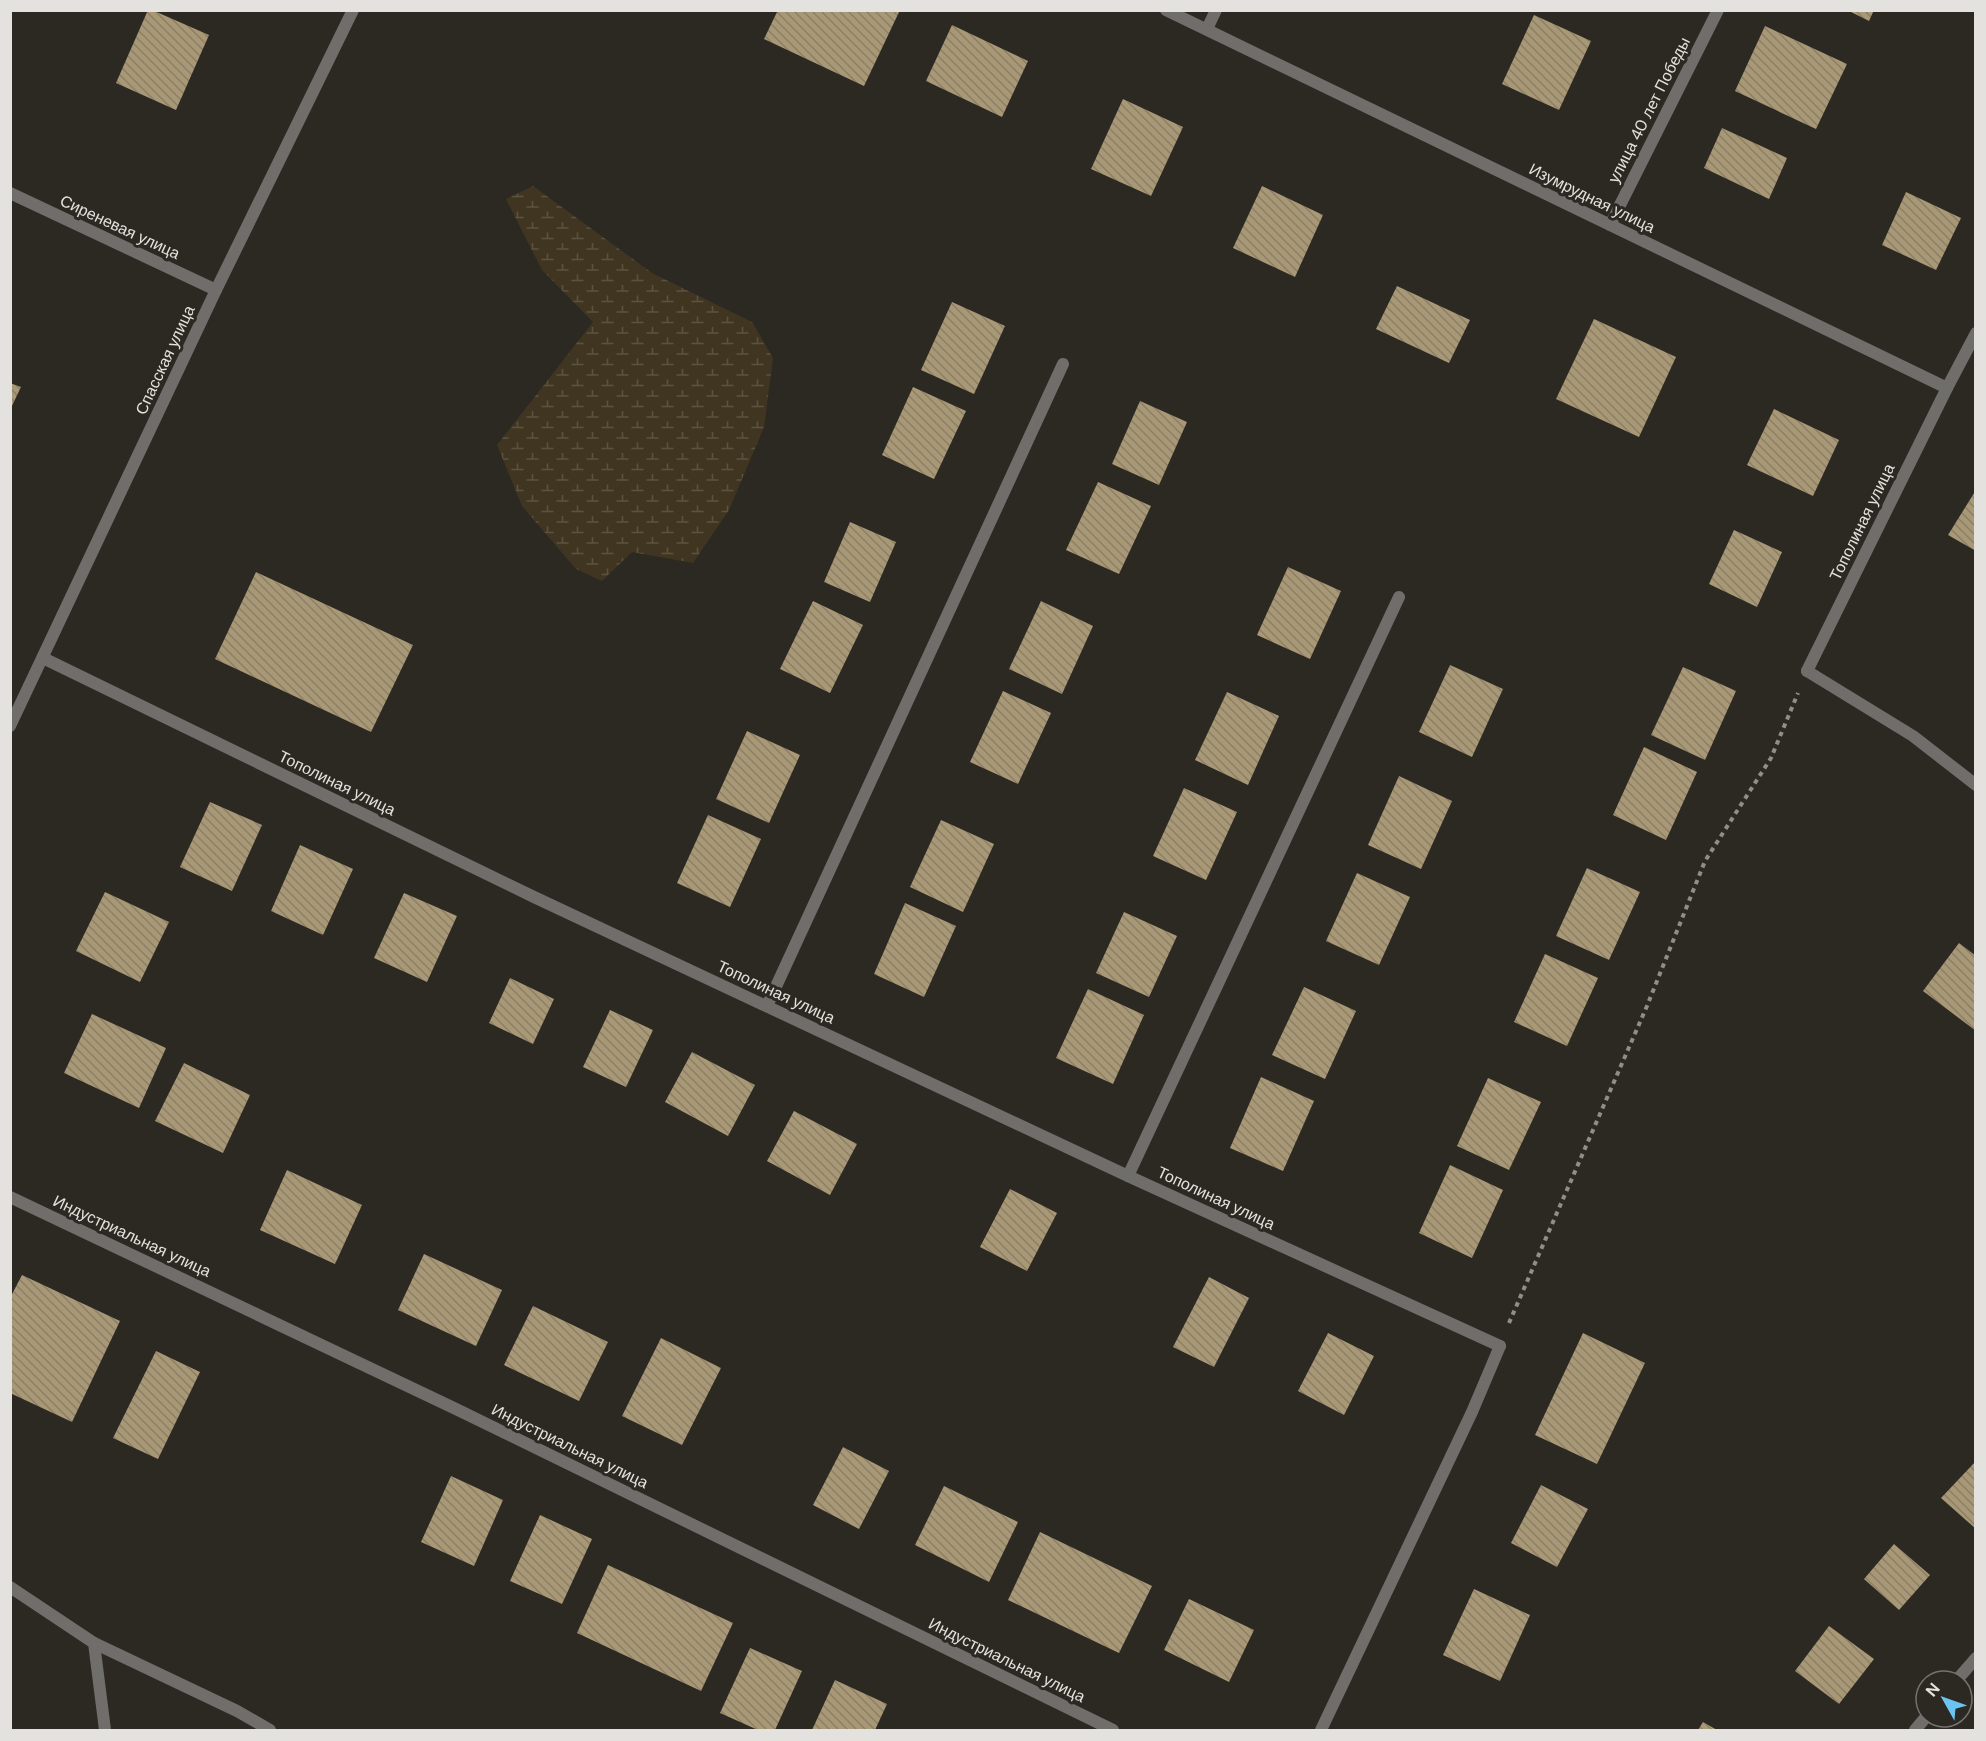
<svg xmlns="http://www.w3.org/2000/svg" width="1986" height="1741" font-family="'DM Sans',sans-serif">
<defs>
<pattern id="wetland-marsh" width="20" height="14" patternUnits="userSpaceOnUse" patternTransform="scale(1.5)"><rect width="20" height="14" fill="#403520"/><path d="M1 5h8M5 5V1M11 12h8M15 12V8" fill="none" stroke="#5b5240"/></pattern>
<pattern id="building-back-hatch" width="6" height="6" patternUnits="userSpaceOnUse" patternTransform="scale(1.5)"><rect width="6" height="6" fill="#a99876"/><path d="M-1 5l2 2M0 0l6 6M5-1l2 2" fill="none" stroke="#8b7f67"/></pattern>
</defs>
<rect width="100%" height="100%" fill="#2c2923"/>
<path fill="url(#wetland-marsh)" d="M533,186L652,273L752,322L773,358L764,427L729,510L693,563L632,552L602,581L576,569L522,506L497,445L593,322L542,270L506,199Z"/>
<g fill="url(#building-back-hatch)">
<path d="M148,10H152L209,35L176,110L116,83Z"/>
<path d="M778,10H900L864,86L764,39Z"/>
<path d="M1847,10H1874L1869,21Z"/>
<path d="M1534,15L1591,41L1559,110L1502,84Z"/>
<path d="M952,25L1028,61L1002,117L926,81Z"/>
<path d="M1765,26L1847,64L1816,129L1735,91Z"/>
<path d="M1123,99L1183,127L1151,196L1091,169Z"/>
<path d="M1722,128L1787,158L1769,199L1704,168Z"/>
<path d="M1262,186L1323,215L1295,277L1233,248Z"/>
<path d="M1906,192L1961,218L1936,270L1882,245Z"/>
<path d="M1397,286L1470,320L1449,363L1376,329Z"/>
<path d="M952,302L1005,326L974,394L921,370Z"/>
<path d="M1594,319L1676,357L1639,437L1556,399Z"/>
<path d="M10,383L21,387L10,410Z"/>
<path d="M913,387L966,411L934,479L882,455Z"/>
<path d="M1140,401L1187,422L1159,485L1112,464Z"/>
<path d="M1774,409L1839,440L1813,496L1747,465Z"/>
<path d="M1098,482L1151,506L1119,574L1066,550Z"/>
<path d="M1976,490V551L1948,535Z"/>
<path d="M850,522L896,542L870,602L824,582Z"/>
<path d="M1734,530L1782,552L1757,607L1709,584Z"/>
<path d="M1288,567L1341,591L1310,659L1257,635Z"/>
<path d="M256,572L413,645L371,732L215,659Z"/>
<path d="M813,601L863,625L830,693L780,669Z"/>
<path d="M1041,601L1093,626L1062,694L1009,669Z"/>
<path d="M1450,665L1503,689L1472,757L1419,732Z"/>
<path d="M1683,667L1736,691L1705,760L1651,735Z"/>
<path d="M1003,691L1051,713L1018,784L970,762Z"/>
<path d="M1227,692L1279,716L1248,785L1195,760Z"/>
<path d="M747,731L800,755L769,823L716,799Z"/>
<path d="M1644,747L1697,772L1666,840L1613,815Z"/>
<path d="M1399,776L1452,801L1421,869L1368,845Z"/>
<path d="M1184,788L1237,812L1206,880L1153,856Z"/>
<path d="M210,802L262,825L232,891L180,867Z"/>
<path d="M708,815L761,839L730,907L677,883Z"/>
<path d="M941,820L994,844L963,912L910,887Z"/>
<path d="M300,845L353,869L323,935L271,911Z"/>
<path d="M1587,868L1640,892L1609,960L1556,936Z"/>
<path d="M1357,873L1410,897L1379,965L1326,941Z"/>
<path d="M105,892L169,922L140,982L76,951Z"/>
<path d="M404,893L457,916L427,982L374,958Z"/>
<path d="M905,903L956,926L924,997L874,974Z"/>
<path d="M1124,912L1177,936L1149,997L1096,973Z"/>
<path d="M1959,943L1976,956V1031L1923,991Z"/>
<path d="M1545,954L1598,978L1567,1046L1514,1022Z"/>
<path d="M510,978L554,999L533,1044L489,1023Z"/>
<path d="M1304,987L1356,1011L1325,1079L1272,1055Z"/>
<path d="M1088,989L1144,1015L1113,1084L1056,1058Z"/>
<path d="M610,1010L653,1030L626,1087L583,1067Z"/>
<path d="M92,1014L166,1048L139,1108L64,1073Z"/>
<path d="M692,1052L755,1085L728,1136L665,1102Z"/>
<path d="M184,1063L250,1095L223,1153L155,1121Z"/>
<path d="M1261,1077L1314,1101L1283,1171L1230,1148Z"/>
<path d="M1488,1078L1541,1102L1509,1170L1457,1146Z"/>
<path d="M794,1111L857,1144L830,1195L767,1161Z"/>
<path d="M1450,1165L1503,1190L1472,1258L1419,1233Z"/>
<path d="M287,1170L362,1205L335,1264L260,1230Z"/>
<path d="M1010,1189L1057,1213L1027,1271L980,1247Z"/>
<path d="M424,1254L502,1290L476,1346L398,1310Z"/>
<path d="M22,1275L120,1321L72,1422L10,1393V1298Z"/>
<path d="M1209,1277L1249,1298L1214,1367L1173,1347Z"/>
<path d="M533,1306L608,1342L579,1401L504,1365Z"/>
<path d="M1328,1333L1374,1356L1344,1415L1298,1391Z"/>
<path d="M1583,1333L1645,1363L1597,1464L1535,1435Z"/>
<path d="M661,1338L721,1368L682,1445L622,1416Z"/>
<path d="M156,1351L200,1372L158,1459L113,1438Z"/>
<path d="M843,1447L889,1471L859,1529L813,1505Z"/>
<path d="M1976,1461V1529L1941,1498Z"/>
<path d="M451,1476L503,1500L474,1566L421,1542Z"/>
<path d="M1541,1485L1588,1509L1557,1567L1511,1543Z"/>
<path d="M944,1486L1018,1522L989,1582L915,1545Z"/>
<path d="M540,1515L592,1539L562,1604L510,1581Z"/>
<path d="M1040,1532L1152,1586L1119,1653L1008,1600Z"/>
<path d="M1894,1544L1930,1575L1899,1610L1864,1579Z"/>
<path d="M608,1565L733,1623L701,1691L577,1633Z"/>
<path d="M1474,1589L1530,1615L1500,1681L1443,1655Z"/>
<path d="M1189,1599L1254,1630L1229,1682L1164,1650Z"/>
<path d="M1829,1626L1874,1659L1839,1704L1795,1671Z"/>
<path d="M750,1648L802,1671L775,1730H758L720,1713Z"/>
<path d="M835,1680L887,1704L875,1730H812Z"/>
<path d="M1703,1722L1717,1730H1698Z"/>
</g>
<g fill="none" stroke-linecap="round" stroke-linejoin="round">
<path stroke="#918e89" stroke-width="4" stroke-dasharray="4.5 4.5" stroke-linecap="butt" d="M1509,1323L1647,1006L1705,861L1771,758L1798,693"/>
<g stroke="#706e6b" stroke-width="12">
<path d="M1207,29L1216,10"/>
<path d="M1807,671L1913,736L1976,785"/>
<path d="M767,1006L1063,364"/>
<path d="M1128,1176L1399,597"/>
<path d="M10,1587L94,1643L105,1730"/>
<path d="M94,1643L237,1711L270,1730"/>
<path d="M1321,1730L1472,1412L1500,1346"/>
</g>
<g stroke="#706e6b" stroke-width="12">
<path d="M1166,10L1947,388L1976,333"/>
<path d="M10,193L216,290"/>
<path d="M1610,225L1718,10"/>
<path d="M43,658L534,897L1128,1176L1500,1346"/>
<path d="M1807,671L1947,388"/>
<path d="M10,1197L456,1409L1113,1730"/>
</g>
<g stroke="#706e6b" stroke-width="12">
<path d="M10,726L216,290L353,10"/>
<path d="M1956,1681L1976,1658"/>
<path d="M1915,1730L1926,1717"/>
</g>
</g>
<g text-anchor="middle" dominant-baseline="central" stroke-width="6" stroke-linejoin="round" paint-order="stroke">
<g font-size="16" fill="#e4e2de" stroke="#2c2923">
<text transform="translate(1649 110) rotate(-63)">улица 40 лет Победы</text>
<text transform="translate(1592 198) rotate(26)">Изумрудная улица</text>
<text transform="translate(120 227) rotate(25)">Сиреневая улица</text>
<text transform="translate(165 360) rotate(-65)">Спасская улица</text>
<text transform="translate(1862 522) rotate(-64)">Тополиная улица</text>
<text transform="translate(337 783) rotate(26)">Тополиная улица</text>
<text transform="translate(776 992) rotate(25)">Тополиная улица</text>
<text transform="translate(1216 1198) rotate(25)">Тополиная улица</text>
<text transform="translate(132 1236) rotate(25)">Индустриальная улица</text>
<text transform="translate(570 1446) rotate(26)">Индустриальная улица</text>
<text transform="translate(1007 1660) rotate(26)">Индустриальная улица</text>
</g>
</g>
<rect width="1986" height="1741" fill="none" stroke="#e4e2de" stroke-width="24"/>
<g transform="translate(1944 1699) rotate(310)"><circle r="28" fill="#2c2923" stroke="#76736e" stroke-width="1.5"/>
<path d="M0-4.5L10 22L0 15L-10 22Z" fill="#6bc3f2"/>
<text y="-9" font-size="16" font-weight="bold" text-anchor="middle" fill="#e4e2de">N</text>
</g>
</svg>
